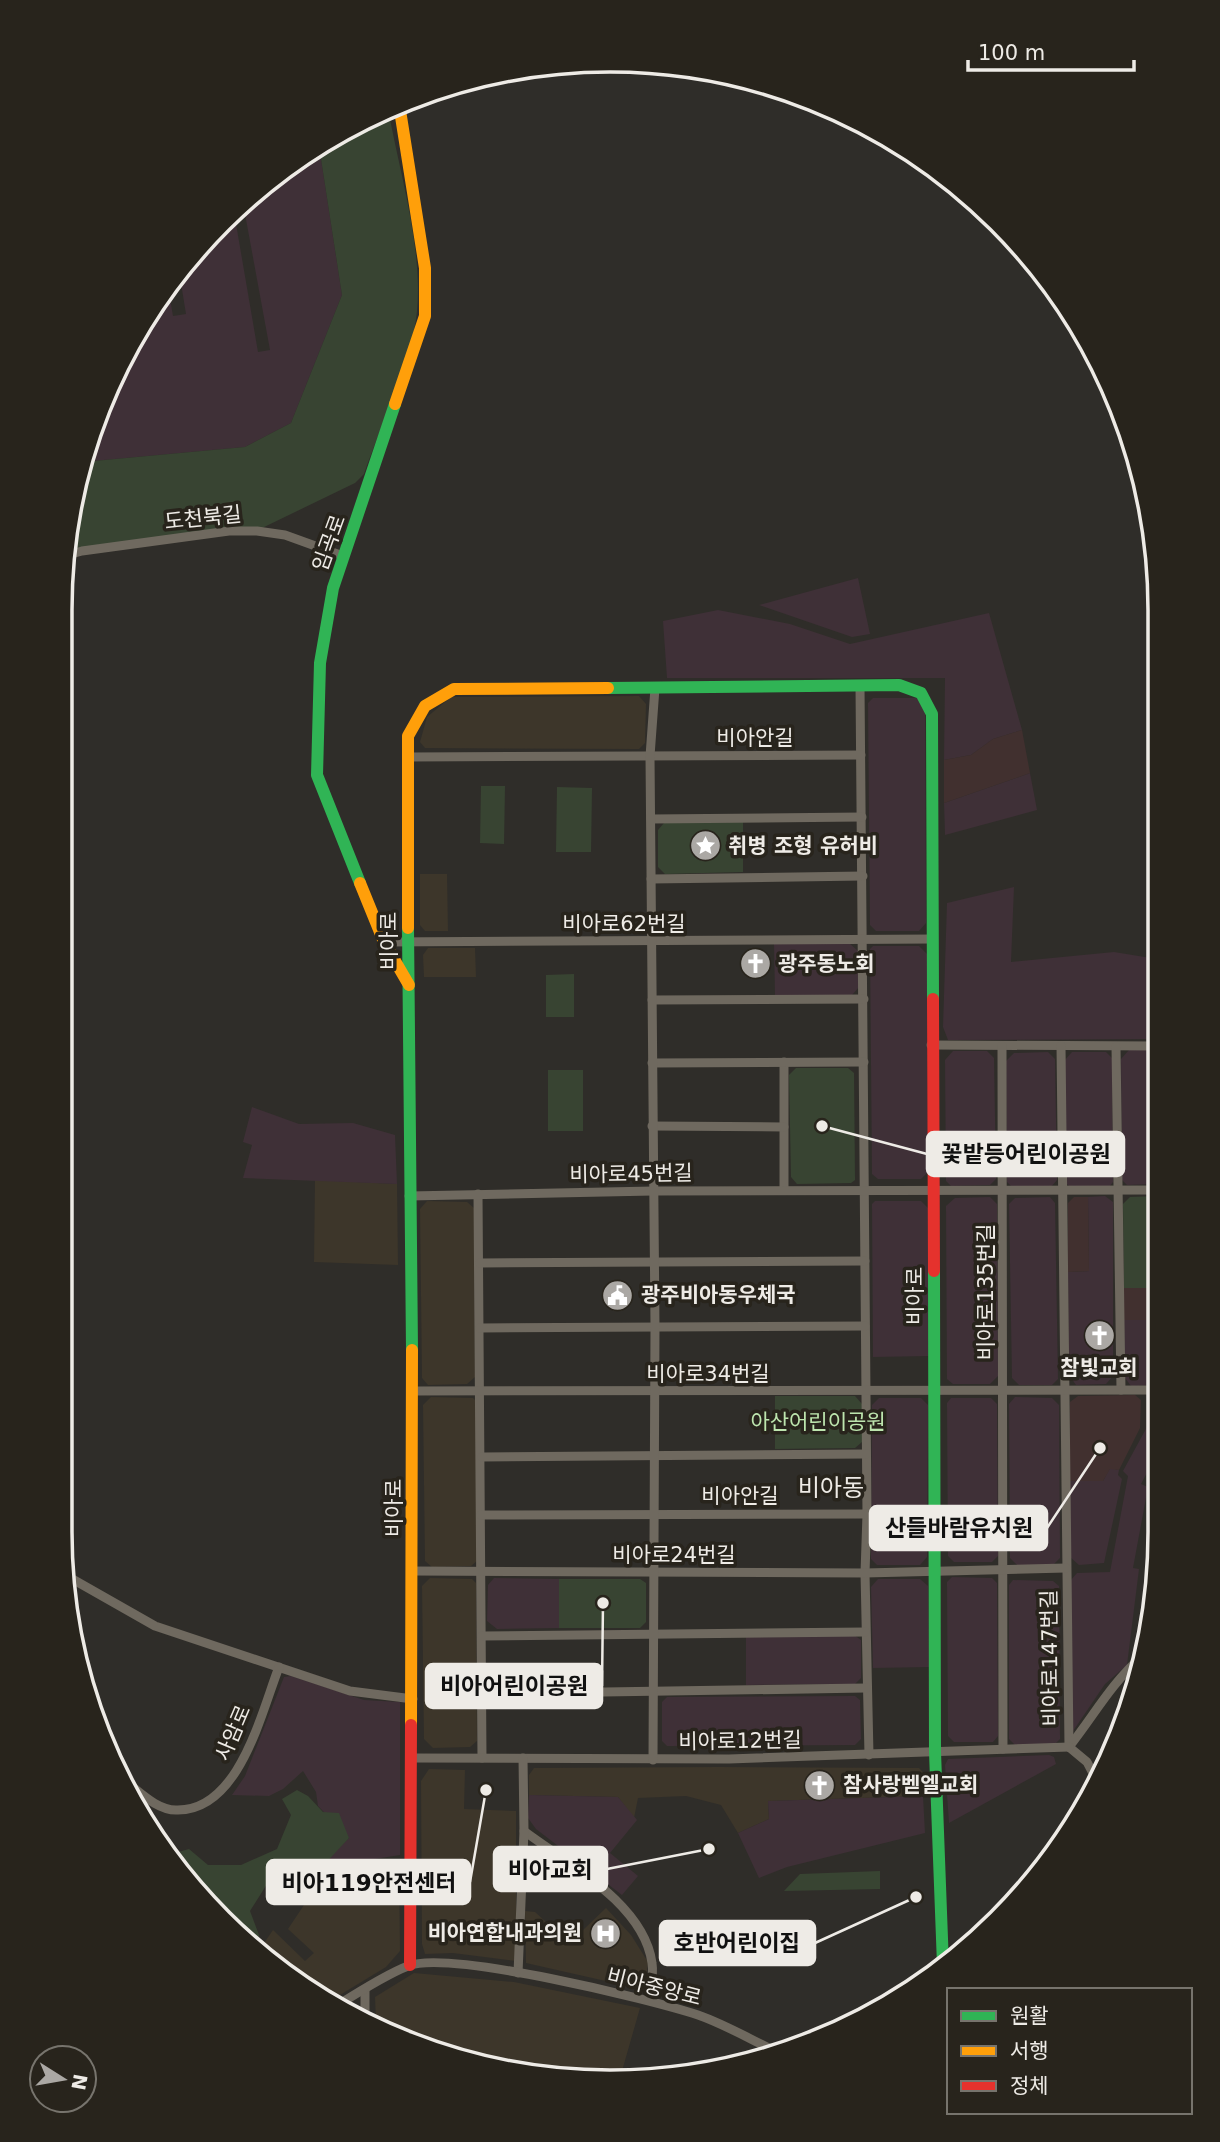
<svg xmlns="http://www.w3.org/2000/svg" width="1220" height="2142" font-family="'DejaVu Sans','Noto Sans KR',sans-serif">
<rect width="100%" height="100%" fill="#2f2d29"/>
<g fill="#3d362a">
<path d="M639,696L646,704L645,743L639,749L425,748L420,742L427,717L451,697Z"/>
<path d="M420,874H447L448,931H425L420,925Z"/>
<path d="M428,948H475L476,977H424L423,955Z"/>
<path d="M315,1180L397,1184L398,1265L314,1262Z"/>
<path d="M427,1201L467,1202L474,1208L475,1377L467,1384L428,1385L422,1378L420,1209Z"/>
<path d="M431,1397L473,1398L477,1402L478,1560L471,1566L432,1567L425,1561L423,1405Z"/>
<path d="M430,1578L472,1579L476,1583L477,1741L470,1747L433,1748L424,1739L422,1586Z"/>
<path d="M718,1767L919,1768L924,1773L923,1796L768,1801L769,1819L738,1833L721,1805L686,1796L638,1798L634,1818L618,1797L529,1795V1775L534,1768Z"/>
<path d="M429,1769L465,1770L464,1809L516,1811V1961L453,1953L425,1954L422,1944L421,1781Z"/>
<path d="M399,1866L400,1951L386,1967L330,2001L304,1989L260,1949L273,1930L305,1961L314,1953L288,1929L310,1896L344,1873Z"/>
<path d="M606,1908L631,1935L648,1962L645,1987L641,1989L526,1963L525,1911L535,1912L546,1922L551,1936L560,1937L582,1931Z"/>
<path d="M414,1973L514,1982L640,2008L620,2078L467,2064L376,2022L375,1997Z"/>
</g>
<g fill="#3f3037">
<path d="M319,146L342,295L291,423L245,447L83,462L89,433L133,334L168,287L173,316L186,314L179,271L196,247L234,212L258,352L270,350L243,203L275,173Z"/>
<path d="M858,578L870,634L852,637L759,605Z"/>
<path d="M718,610L790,624L850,644L989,613L1022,730L993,739L971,755L944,760L945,678H667L663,621Z"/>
<path d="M873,698H917L925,706L926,923L919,931H876L870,925L868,703Z"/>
<path d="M1030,773L1037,810L945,835L944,803Z"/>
<path d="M1014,887L1011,962L1114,952L1157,959L1158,1039L948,1040L943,1027L947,903Z"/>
<path d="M849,943L858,951L859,987L852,995H775L774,944Z"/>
<path d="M873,946H919L927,954L928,1172L921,1179H878L872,1174L870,949Z"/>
<path d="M1129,1050H1158V1184L1127,1185L1122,1180L1121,1059Z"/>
<path d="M953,1051H987L994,1058L996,1179L990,1185L951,1186L946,1181L945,1060Z"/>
<path d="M1048,1052L1055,1059L1057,1180L1051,1187H1012L1007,1182L1006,1061L1014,1053Z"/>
<path d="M1072,1052H1106L1112,1058L1113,1182L1109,1187H1070L1065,1182L1064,1061Z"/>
<path d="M252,1107L299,1124L353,1123L395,1135L397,1184L243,1178L252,1145L243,1142Z"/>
<path d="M1105,1196L1113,1202V1376L1106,1384L1076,1385L1069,1375L1068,1272L1089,1271L1088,1197Z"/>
<path d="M990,1197L997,1204L998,1376L990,1384H953L947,1379L946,1206L955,1198Z"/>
<path d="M1050,1197L1055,1203L1058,1379L1052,1385H1019L1012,1378L1009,1204L1015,1198Z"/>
<path d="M875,1201H921L928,1208L929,1356L873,1357L872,1204Z"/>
<path d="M1124,1320H1158L1159,1385L1131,1386L1125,1378Z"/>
<path d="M1159,1394V1450L1141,1484L1148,1487L1133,1568L1139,1569L1127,1665L1105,1684L1071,1734V1580L1077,1573L1110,1572L1128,1476L1123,1471L1147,1427L1150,1404Z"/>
<path d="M1015,1397L1052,1398L1059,1405L1060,1558L1053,1565H1017L1010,1558L1009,1404Z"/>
<path d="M879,1398H921L928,1405L927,1557L920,1565H877L871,1559L872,1405Z"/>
<path d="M951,1398H991L997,1404L998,1556L992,1562H954L948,1556L947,1403Z"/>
<path d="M1110,1468L1119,1470L1118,1475L1122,1479L1104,1563L1079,1565L1070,1557V1481H1103Z"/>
<path d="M952,1577L992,1578L997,1583L998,1736L993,1742H954L948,1736L947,1582Z"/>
<path d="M494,1578L559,1579V1628L497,1629L487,1621L488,1585Z"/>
<path d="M878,1579H920L928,1586L929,1667L873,1668L871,1587Z"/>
<path d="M1013,1580L1053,1581L1059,1586L1060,1739L1054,1745H1015L1009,1739V1585Z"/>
<path d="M854,1635L861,1640V1678L855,1684L746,1685V1636Z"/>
<path d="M291,1676L364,1700L400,1702V1855L318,1868L349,1838L318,1806L316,1792L303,1771L283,1789L269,1796L232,1795L245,1776L284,1677Z"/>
<path d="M855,1696L860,1700L861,1739L855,1745L667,1746L662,1741V1702L667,1697Z"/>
<path d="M1049,1755L1054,1757L1056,1764L949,1823L945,1765L948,1759Z"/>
<path d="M529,1795L618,1797L637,1820L610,1853L638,1876L622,1895L536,1829L528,1818Z"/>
<path d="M923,1796L925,1833L787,1867L759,1878L738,1833L769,1819L768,1801Z"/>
</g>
<g fill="#41302f">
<path d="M1022,730L1030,773L944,803V760L971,755L993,739Z"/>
<path d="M1074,1197H1088L1089,1271L1068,1272V1203Z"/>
<rect x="1124" y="1288" width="34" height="32"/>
<path d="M1135,1395L1141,1400L1140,1428L1119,1470L1110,1469L1103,1481H1070V1402L1078,1396Z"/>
</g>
<g fill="#384432">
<path d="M388,108C399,171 423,247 417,311C413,358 380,427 364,474L355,483L260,529L65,554L83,462L245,447L291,423L342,295L319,146L367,116Z"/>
<path d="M481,786H505L504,844L480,843Z"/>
<path d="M557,787L592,788L591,852H556Z"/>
<path d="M743,822V872L665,874L658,867V830L664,823Z"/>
<path d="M574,974V1017H546V975Z"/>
<path d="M796,1068H848L854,1073L855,1180L851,1183L797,1184L791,1177L789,1075Z"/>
<rect x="548" y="1070" width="35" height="61"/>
<path d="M1158,1196V1288H1124L1123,1204L1130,1197Z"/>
<path d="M775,1396H855L862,1404V1442L855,1448L775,1449Z"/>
<path d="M559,1579H640L646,1583V1622L640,1628H559Z"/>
<path d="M297,1790L308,1796L323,1812L339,1813L349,1838L307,1883L279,1865L250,1911L259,1935L258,1946L173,1867L167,1855L189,1849L208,1865H241L277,1849L291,1815L282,1799Z"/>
<path d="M880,1871V1889L784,1891L800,1874Z"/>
</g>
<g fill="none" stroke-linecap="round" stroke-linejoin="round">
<g stroke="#6f695f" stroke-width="9">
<path d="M64,556L82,551L229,531H257L285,535L343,556"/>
<path d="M860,686L867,1514L865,1573L869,1755"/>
<path d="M409,757L861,755"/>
<path d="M651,819L862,817"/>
<path d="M651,879L863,876"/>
<path d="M384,942L933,939"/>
<path d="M652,1000L864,999"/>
<path d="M931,1045L1158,1046"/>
<path d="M1002,1046L1003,1749"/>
<path d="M1061,1046L1069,1747"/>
<path d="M1116,1047L1121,1390"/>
<path d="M784,1062V1190"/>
<path d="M652,1063L864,1062"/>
<path d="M652,1126L784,1127"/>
<path d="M478,1194L482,1758"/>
<path d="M409,1196L653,1191L1158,1190"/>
<path d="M480,1263L865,1261"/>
<path d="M480,1328L865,1326"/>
<path d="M413,1391L1159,1390"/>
<path d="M482,1457L866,1454"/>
<path d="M481,1515L867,1514"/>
<path d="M413,1571L865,1573L1066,1568"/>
<path d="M67,1576L155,1626L350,1691L413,1699"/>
<path d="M482,1636L865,1632"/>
<path d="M482,1694L866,1688"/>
<path d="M1069,1747C1095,1714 1110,1685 1142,1656"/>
<path d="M1069,1747L1087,1762L1098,1783"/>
<path d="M411,1758L729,1759L1069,1747"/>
<path d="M653,1760L655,1327L650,756L655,688"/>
<path d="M129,1784C142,1794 158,1810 176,1810C239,1812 261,1713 279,1667"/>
<path d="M524,1831C568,1864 644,1904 652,1963C654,1975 651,1988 649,2000"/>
<path d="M518,1973L524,1831L523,1758"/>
<path d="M365,1991V2017"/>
<path d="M338,2005C357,1993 387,1974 408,1966C449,1950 650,1999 698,2015C724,2024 750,2039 775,2051"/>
</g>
<g stroke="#30b455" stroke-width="12">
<path d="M608,688L899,685L921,693L932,714L933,999"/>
<path d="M360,883L317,775L320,663L333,588L395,404"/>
<path d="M408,928L412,1350"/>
<path d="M934,1271L935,1752L943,1965"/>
</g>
<g stroke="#ff9f0a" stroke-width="12">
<path d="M395,404L425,316V268L399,104"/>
<path d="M360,883L384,942L409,985"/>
<path d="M408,928V736L425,706L454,689L608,688"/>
<path d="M411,1725L412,1350"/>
</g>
<g stroke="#e5322d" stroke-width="12">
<path d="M933,999L934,1271"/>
<path d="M410,1965L411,1725"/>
</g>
</g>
<defs>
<symbol id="sight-disc" viewBox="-11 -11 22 22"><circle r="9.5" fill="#aba8a4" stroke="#28241c"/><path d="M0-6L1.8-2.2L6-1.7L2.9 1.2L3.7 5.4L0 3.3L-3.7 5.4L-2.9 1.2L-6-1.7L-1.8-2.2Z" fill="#fff"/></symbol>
<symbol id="church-disc" viewBox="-11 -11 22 22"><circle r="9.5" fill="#aba8a4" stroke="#28241c"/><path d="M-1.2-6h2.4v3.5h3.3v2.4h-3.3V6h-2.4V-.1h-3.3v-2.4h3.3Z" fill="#fff"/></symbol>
<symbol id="civic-disc" viewBox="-11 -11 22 22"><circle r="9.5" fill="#aba8a4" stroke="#28241c"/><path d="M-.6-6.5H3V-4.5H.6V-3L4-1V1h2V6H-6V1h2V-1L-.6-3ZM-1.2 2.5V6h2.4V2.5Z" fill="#fff"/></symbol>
<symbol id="hospital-disc" viewBox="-11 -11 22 22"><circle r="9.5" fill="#aba8a4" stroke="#28241c"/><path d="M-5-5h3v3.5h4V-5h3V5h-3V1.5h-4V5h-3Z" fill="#fff"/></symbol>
</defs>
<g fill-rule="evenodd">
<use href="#sight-disc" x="688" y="828" width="35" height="35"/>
<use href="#church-disc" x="738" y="946" width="35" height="35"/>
<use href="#civic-disc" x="600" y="1278" width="35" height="35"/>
<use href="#church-disc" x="1082" y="1318" width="35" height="35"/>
<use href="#church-disc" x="802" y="1768" width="35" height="35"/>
<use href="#hospital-disc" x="588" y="1916" width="35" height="35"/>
</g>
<g text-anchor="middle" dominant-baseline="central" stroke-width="7" stroke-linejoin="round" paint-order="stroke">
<g font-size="21" fill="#eeebe6" stroke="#28241c">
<text transform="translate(203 518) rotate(-6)">도천북길</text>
<text transform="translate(329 543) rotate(-70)">임곡로</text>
<text x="755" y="738">비아안길</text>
<text x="624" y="924">비아로62번길</text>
<text transform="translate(389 941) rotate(-90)">비아로</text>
<text transform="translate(631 1174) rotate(-1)">비아로45번길</text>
<text transform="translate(986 1292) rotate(-90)">비아로135번길</text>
<text transform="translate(915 1296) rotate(-90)">비아로</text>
<text x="708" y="1374">비아로34번길</text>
<text x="740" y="1496">비아안길</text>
<text transform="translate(394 1508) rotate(-90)">비아로</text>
<text x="674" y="1555">비아로24번길</text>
<text transform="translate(1050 1658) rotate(-91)">비아로147번길</text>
<text transform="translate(233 1733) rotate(-67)">사암로</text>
<text transform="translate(740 1741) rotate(-1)">비아로12번길</text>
<text transform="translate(654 1987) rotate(14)">비아중앙로</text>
</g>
<g font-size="21" font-weight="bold" fill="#eeebe6" stroke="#28241c" text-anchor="start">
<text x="728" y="846">취병 조형 유허비</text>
<text x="778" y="964">광주동노회</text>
<text x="641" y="1295">광주비아동우체국</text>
<text x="1099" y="1368" text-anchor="middle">참빛교회</text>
<text x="843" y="1785">참사랑벧엘교회</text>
<text x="582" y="1933" text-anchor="end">비아연합내과의원</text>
</g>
<g font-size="21" fill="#bde5ae" stroke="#28241c">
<text x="818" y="1422">아산어린이공원</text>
</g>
<g font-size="24" fill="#eeebe6" stroke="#28241c">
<text x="831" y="1488">비아동</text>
</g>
</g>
<path d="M0 0H1220V2142H0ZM610 72H610A538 538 0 0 1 1148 610V1532A538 538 0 0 1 610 2070H610A538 538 0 0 1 72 1532V610A538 538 0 0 1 610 72Z" fill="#28241c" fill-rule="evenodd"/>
<path fill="none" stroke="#eeebe6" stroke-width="3.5" d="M610 72H610A538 538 0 0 1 1148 610V1532A538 538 0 0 1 610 2070H610A538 538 0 0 1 72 1532V610A538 538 0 0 1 610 72Z"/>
<path fill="none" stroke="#eeebe6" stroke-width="2.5" d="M822 1126L927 1154M1100 1448L1047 1528M603 1603L602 1686M709 1849L607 1869M486 1790L470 1882M916 1897L815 1943"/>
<g fill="#eeebe6" stroke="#28241c" stroke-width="2.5">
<circle cx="822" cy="1126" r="7"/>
<circle cx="1100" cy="1448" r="7"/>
<circle cx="603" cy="1603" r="7"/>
<circle cx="709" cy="1849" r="7"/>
<circle cx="486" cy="1790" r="7"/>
<circle cx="916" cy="1897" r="7"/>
</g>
<g fill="#eeebe6" stroke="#eeebe6" stroke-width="2.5">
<rect x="927" y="1132" width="197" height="44" rx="7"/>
<rect x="870" y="1506" width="177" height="44" rx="7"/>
<rect x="426" y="1664" width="176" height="44" rx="7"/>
<rect x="494" y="1847" width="113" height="44" rx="7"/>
<rect x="267" y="1860" width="203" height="44" rx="7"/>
<rect x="660" y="1921" width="155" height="44" rx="7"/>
</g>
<g font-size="23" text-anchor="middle" font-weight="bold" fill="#111">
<text x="1026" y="1162">꽃밭등어린이공원</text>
<text x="959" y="1536">산들바람유치원</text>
<text x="514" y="1694">비아어린이공원</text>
<text x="550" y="1878">비아교회</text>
<text x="369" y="1891">비아119안전센터</text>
<text x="737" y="1951">호반어린이집</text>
</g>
<rect x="947" y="1988" width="245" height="126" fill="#28241c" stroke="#77746d" stroke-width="2"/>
<rect x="961" y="2011" width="35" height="10" fill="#30b455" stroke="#77746d" stroke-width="2"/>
<text x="1010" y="2023" font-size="21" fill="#eeebe6">원활</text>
<rect x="961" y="2046" width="35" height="10" fill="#ff9f0a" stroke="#77746d" stroke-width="2"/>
<text x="1010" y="2058" font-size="21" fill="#eeebe6">서행</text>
<rect x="961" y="2081" width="35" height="10" fill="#e5322d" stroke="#77746d" stroke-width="2"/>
<text x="1010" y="2093" font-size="21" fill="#eeebe6">정체</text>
<g transform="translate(63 2079) rotate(101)"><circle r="33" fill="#28241c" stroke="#77746d" stroke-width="2"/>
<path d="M0-5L12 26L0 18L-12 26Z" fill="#aba8a4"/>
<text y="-10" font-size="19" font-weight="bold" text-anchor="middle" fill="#eeebe6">N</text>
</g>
<path d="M968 60v10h166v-10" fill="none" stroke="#eeebe6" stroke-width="3.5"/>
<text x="978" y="60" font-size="21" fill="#eeebe6" stroke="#28241c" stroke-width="5" paint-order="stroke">100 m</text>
</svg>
